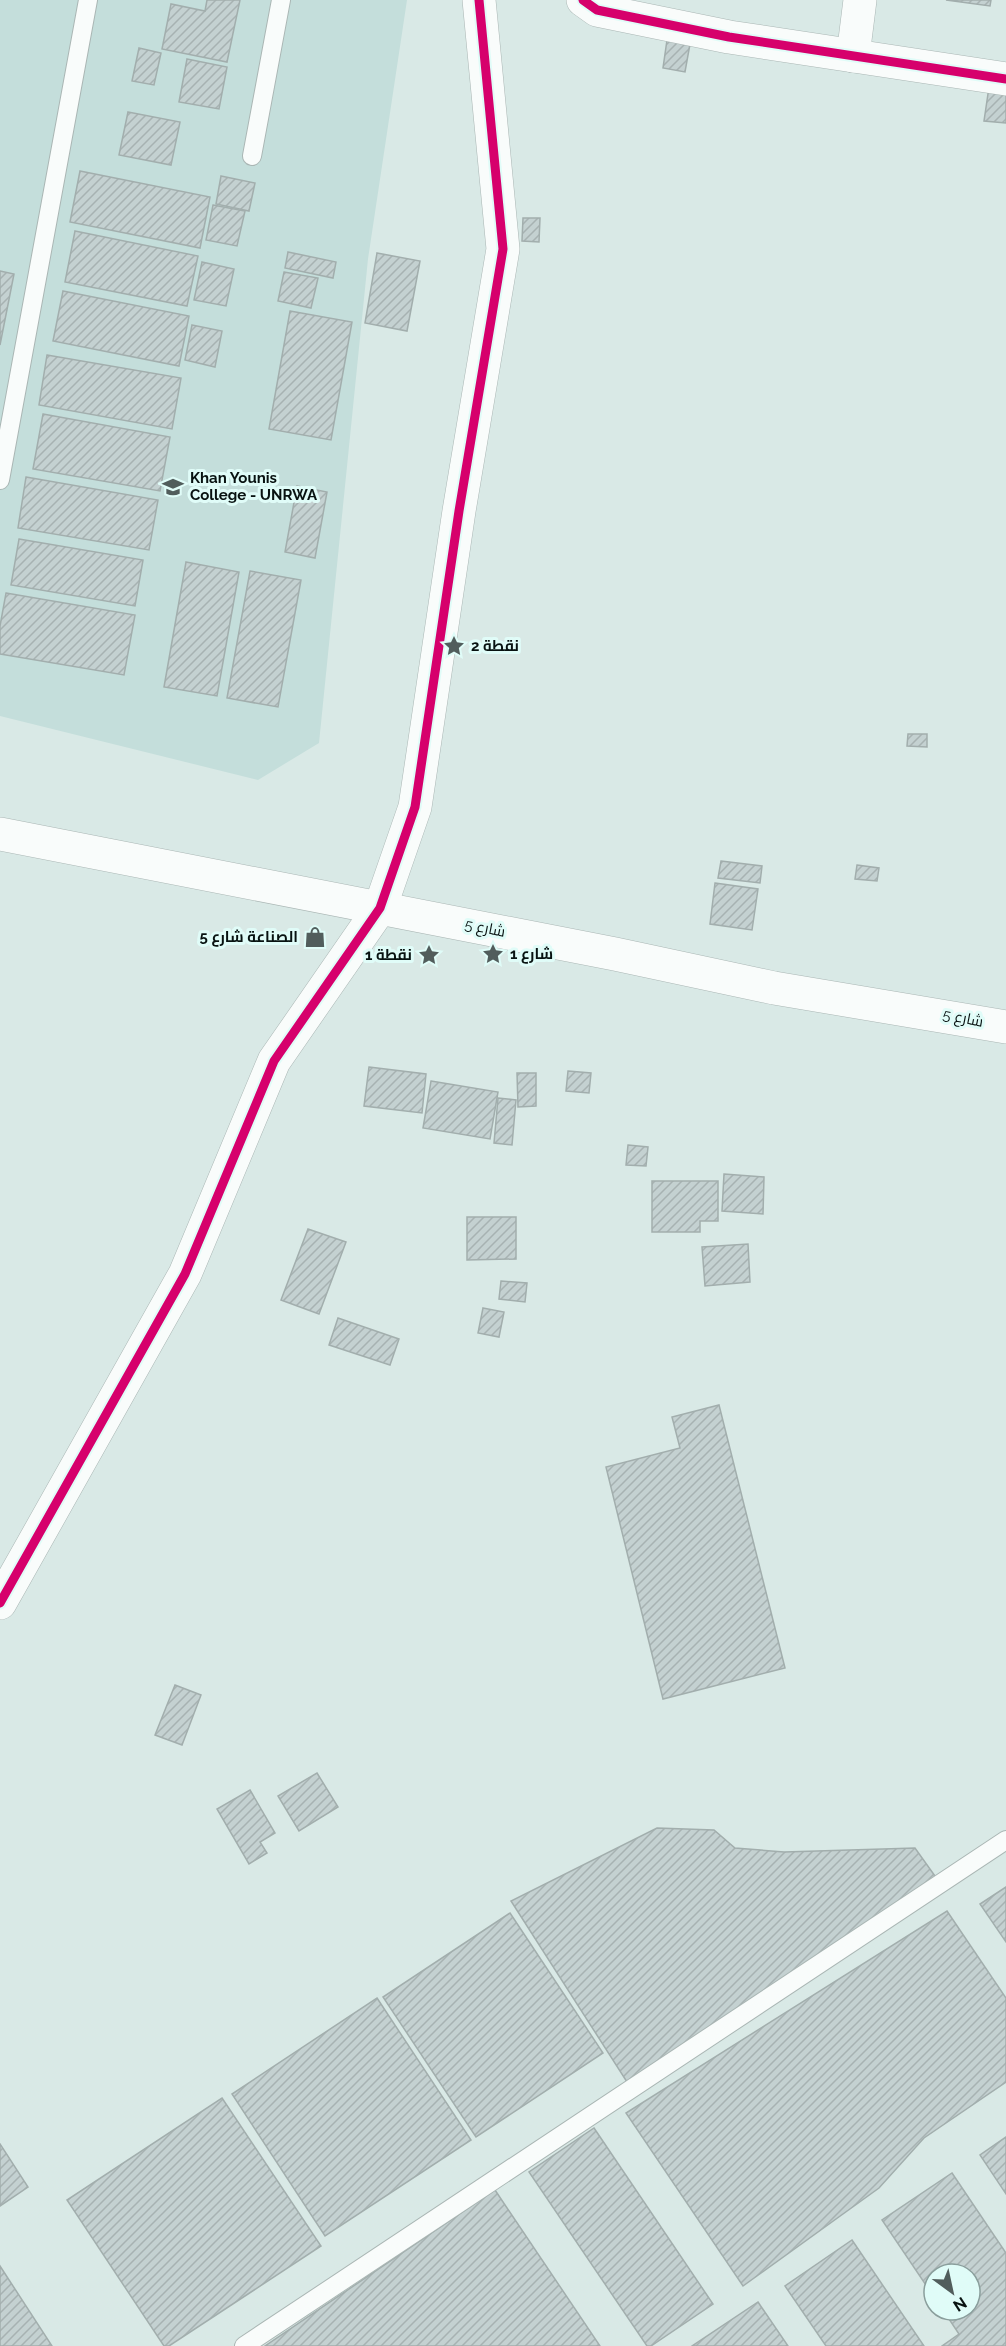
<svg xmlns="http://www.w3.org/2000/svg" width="1006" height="2346" font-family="Raleway,Cairo,sans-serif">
<defs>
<pattern id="building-hatch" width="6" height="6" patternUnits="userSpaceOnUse" patternTransform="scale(1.5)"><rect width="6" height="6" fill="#c4d1d1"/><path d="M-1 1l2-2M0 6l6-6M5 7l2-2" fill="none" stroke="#a7b2b2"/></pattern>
</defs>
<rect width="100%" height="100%" fill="#d9e9e6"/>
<path fill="#c4dedb" d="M0,0H407L368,259L319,743L258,780L0,716Z"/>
<g fill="url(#building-hatch)" stroke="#a2aead" stroke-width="1.5">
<path d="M207,0H240L227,62L162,49L171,4L205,11Z"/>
<path d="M946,0H991L990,6Z"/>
<path d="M667,40L690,44L685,72L663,68Z"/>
<path d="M139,48L161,53L154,85L132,81Z"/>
<path d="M187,59L227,67L219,109L179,102Z"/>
<path d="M989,87L1006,89V123L984,121Z"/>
<path d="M128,112L180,122L171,165L119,155Z"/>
<path d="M80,171L210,197L200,248L70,222Z"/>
<path d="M221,176L255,183L249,211L216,204Z"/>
<path d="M213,205L245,211L237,246L206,240Z"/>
<path d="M523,218H540L539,242L522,241Z"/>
<path d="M75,231L198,256L187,306L65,282Z"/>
<path d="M288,252L336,262L333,278L285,268Z"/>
<path d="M377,253L420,261L407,331L365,323Z"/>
<path d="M202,262L234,269L226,306L194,300Z"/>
<path d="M0,271L14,274L0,345Z"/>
<path d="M284,272L318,278L311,308L278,301Z"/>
<path d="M63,291L189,316L179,366L53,341Z"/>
<path d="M290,311L352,322L331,440L269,429Z"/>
<path d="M192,325L222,331L215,367L185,360Z"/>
<path d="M47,355L181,378L172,429L39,405Z"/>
<path d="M43,414L170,437L160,491L33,469Z"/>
<path d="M26,477L158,500L149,550L18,528Z"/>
<path d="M297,486L327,492L315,558L285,552Z"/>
<path d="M19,539L143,560L135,606L11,585Z"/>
<path d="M186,562L239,572L217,696L164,687Z"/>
<path d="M250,571L301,580L278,707L227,698Z"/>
<path d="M6,593L135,615L124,675L0,654V626Z"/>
<path d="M908,734H927V747L907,746Z"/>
<path d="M721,861L762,866L760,883L718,878Z"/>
<path d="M857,865L879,868L877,881L855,879Z"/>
<path d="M715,883L758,889L752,930L710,924Z"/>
<path d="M369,1067L426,1074L422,1113L364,1106Z"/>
<path d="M568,1071L591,1073L589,1093L566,1091Z"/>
<path d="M517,1073H536V1106L518,1107Z"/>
<path d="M431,1081L498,1092L490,1139L423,1128Z"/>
<path d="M498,1098L516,1100L512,1145L494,1143Z"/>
<path d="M628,1145L648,1147L646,1166L626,1165Z"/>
<path d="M724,1174L764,1177L763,1214L722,1211Z"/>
<path d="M652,1181H718V1221H700V1232H652Z"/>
<path d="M467,1217H516V1259L467,1260Z"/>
<path d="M308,1229L346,1242L319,1314L281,1300Z"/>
<path d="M748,1244L750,1282L705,1286L702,1247Z"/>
<path d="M501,1281L527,1283L525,1302L499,1299Z"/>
<path d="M483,1308L504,1312L499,1337L478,1333Z"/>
<path d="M338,1318L399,1339L390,1365L329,1345Z"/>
<path d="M719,1405L785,1668L663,1699L606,1467L680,1448L672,1417Z"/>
<path d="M175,1685L201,1695L182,1745L155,1735Z"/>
<path d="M317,1773L338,1807L299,1831L278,1796Z"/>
<path d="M250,1790L275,1833L260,1842L267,1853L249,1864L217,1809Z"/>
<path d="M657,1828L714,1830L735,1848L784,1852L915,1848L940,1883L627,2082L511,1901Z"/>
<path d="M1006,1887V1942L980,1904Z"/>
<path d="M947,1911L1006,1998V2082L924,2138L879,2188L743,2286L626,2113Z"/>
<path d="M510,1913L603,2053L476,2137L383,1997Z"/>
<path d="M377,1998L471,2140L325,2236L232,2094Z"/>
<path d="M222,2098L321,2246L169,2346H164L67,2200Z"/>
<path d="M594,2128L713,2304L651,2346H647L529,2172Z"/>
<path d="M1006,2137V2194L980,2155Z"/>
<path d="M0,2144L28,2187L0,2206Z"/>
<path d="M952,2173L1006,2253V2346H942L959,2334L943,2310H970V2274H934V2297L882,2220Z"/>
<path d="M495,2190L600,2346H265Z"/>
<path d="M852,2240L924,2346H826L785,2286Z"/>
<path d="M0,2266L52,2346H0Z"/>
<path d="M758,2302L788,2346H692Z"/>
</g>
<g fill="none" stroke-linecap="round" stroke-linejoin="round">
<defs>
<g id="lane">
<path d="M252,156L281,0"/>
<path d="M0,480L88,0"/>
<path d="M244,2346L1006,1840"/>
</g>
<g id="street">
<path d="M583,0L597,10L729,37L1006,79"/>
<path d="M853,56L860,0"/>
<path d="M0,1603L185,1274L274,1061L380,908"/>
</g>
<g id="secondary">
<path d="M0,834L615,954L774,988L1006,1027"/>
<path d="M380,908L415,807L459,511L503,249L479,0"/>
</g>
</defs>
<use href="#lane" stroke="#aab6b4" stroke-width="20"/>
<use href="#street" stroke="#aab6b4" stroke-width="34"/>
<use href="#secondary" stroke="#aab6b4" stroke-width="34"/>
<use href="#lane" stroke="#f9fcfb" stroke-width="18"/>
<use href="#street" stroke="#f9fcfb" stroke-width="33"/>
<use href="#secondary" stroke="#f9fcfb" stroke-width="33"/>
<defs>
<g id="cycleway">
<path d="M583,0L597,10L729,37L1006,79"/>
<path d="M0,1603L185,1274L274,1061L380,908L415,807L459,511L503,249L479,0"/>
</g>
</defs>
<use href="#cycleway" stroke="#e0fcf8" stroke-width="13"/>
<use href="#cycleway" stroke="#d6006c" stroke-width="9"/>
</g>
<defs>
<symbol id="university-bare" viewBox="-9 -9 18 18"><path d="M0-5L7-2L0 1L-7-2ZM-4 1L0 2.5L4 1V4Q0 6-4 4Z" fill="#515d5c" stroke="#e0fcf8" stroke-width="2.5" paint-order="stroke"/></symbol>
<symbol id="sight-bare" viewBox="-9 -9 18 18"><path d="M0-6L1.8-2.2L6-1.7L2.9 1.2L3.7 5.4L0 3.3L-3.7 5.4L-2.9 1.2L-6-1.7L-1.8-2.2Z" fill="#515d5c" stroke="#e0fcf8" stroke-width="2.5" paint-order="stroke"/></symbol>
<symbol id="shop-bare" viewBox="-9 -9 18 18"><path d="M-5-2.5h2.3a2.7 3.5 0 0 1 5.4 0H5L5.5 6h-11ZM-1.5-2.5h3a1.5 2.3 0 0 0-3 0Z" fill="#515d5c" stroke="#e0fcf8" stroke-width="2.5" paint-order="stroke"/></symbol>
</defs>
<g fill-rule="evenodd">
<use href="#university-bare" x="158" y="472" width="30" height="30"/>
<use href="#sight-bare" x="439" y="631" width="30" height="30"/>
<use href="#shop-bare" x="300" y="922" width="30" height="30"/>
<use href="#sight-bare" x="478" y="939" width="30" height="30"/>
<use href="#sight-bare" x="414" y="940" width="30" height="30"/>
</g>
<g text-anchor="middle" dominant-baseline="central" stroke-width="6" stroke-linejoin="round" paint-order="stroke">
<g font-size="15" font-weight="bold" fill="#081211" stroke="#e0fcf8" text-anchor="start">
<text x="190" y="478">Khan Younis<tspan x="190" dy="17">College - UNRWA</tspan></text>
<text x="471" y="646">نقطة 2</text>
<text x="298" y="937" text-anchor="end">الصناعة شارع 5</text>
<text x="510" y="954">شارع 1</text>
<text x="412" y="955" text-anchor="end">نقطة 1</text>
</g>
<g font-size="15" fill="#081211" stroke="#e0fcf8">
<text transform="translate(485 928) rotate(11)">شارع 5</text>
<text transform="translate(963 1018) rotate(11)">شارع 5</text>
</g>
</g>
<g transform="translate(952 2292) rotate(147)"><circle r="28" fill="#e0fcf8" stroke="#8a9e9c" stroke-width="1.5"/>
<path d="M0-4.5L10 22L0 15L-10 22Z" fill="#515d5c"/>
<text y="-9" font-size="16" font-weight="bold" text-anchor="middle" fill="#081211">N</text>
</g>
</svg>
